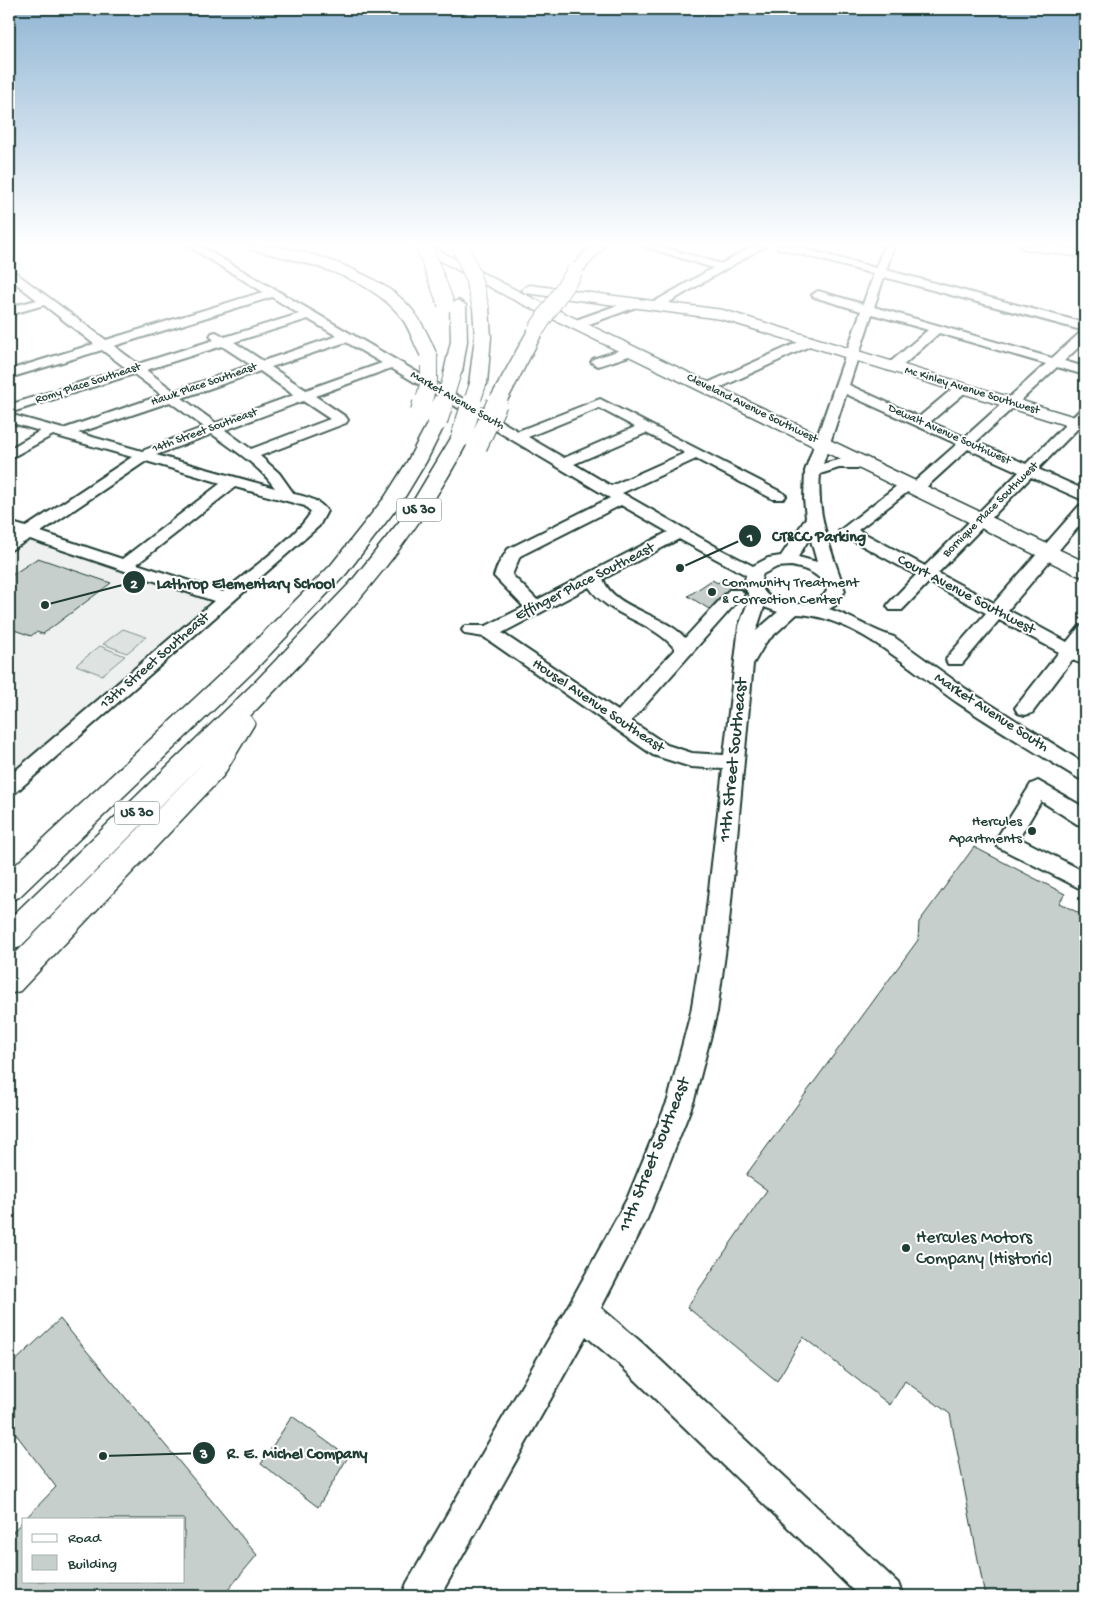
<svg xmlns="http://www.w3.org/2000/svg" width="1094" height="1605" font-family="'Gochi Hand',sans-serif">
<rect width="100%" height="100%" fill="#fff"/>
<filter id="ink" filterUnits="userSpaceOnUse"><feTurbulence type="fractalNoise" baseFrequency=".02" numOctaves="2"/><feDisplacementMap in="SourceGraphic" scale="10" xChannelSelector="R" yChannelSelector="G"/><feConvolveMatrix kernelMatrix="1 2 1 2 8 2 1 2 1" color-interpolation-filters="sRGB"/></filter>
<g filter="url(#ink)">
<path fill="#eef1f0" d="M27,533L226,599L9,787V546Z"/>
<g fill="#dee3e2" stroke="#7e908b">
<path d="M123,629L146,637L127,653L103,644Z"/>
<path d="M100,646L125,656L102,675L76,665Z"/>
</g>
<g fill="#c7cfcc" stroke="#1f3d34">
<path d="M38,558L111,583L43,634L36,632L31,636L9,628V577Z"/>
<path d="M722,579L735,587L728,589L709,609L688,596L712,580L718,583Z"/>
<path d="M974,847L1065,894L1059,903L1085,916V1596H985L950,1414L905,1381L890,1405L803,1337L777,1381L687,1307L767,1190L746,1175L918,940L919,922Z"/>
<path d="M60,1319L257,1555L223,1596H9V1536L24,1520V1581H184V1519H25L56,1487L9,1425V1367Z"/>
<path d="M292,1416L348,1457L318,1507L261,1464Z"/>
</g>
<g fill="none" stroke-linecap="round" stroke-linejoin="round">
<defs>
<g id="minor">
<path d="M188,246H200L518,431L600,399L783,493L786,496L783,499H773L696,459L622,493L720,549L753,566L768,558L781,556L806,518L804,499L805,471L861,311L814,297L812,295L818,291L863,304L874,274L778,248L777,246H793L876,268L884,246H894L886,270L1085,323V331L884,277L874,307L1052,358L1081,332L1085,331V341L1064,361L1085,367V375L1057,367L976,442L1026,464L1080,410L1085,409V421L1038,469L1085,490V501L1031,477L938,573L994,603L1079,506L1085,504V519L1008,610L1067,642L1079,627L1085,625V643L1081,649L1085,651V665L1072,660L1032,713L1025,715L1018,713L1015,708L1059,652L999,620L962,664H948L946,660L948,656L986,613L929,582L902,610H890L887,606L890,602L916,575L841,534L839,531L903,481L908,479L914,482L957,444L846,394L823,464C834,460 865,454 872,464L865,468H839L820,474C816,517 832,552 845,591L836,605L829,609C852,616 872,631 894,637L966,689L1085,764V780L1078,778C1038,754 997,729 958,703C912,671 855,616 797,614L766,642L753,664L728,933L717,1012L694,1100L647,1219L601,1308L641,1342L898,1583L903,1596H859L619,1364L586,1336L440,1596H402L407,1583L571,1301L627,1199L668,1100L691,1012L704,933L723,769L691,767L653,755L484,637L465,634L462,630L465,626H486L524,607L494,576L498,565L508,549L610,498L391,368L315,396L346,417L348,420L346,423L260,456L279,473L294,494C307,497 318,499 327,511L319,526L16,792L9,794V776L214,601L30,539L9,551V539L15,534L9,532V522L26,527L132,457L53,435L9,459V449L40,431L9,422V414L63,429L162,395L134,374L9,413V405L126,368L102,350L9,378V370L94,344L44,305L9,315V307L37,300L9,278V270L13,271L106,340L263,292ZM272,297L299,314L225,337L216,332L212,333L210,336L214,340L138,364L114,346ZM872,314L928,330L888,364L886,367L888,370H898L939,333L1046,364L965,437L930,422L967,391L969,388L967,385H957L919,417L849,385ZM308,319L337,336L263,361L234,342ZM346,342L382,363L306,390L271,367ZM222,346L251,365L174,391L146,370ZM260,371L294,395L216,423L182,398ZM303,401L330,419L251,449L225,430ZM170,402L204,427L142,451L78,433ZM599,408L635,427L564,458L528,437ZM646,433L685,453L611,486L574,464ZM212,434C234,450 260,466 275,488L156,455ZM968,449L1019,472L925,566L858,530L910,490L917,493L922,491ZM146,461L221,483L122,559L41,532ZM235,487L305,506L311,512C299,535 246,573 223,592L137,564ZM621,505L668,532L537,600L512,575L520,556ZM810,537L817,562L798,557ZM679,539L746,575L744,586L750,597L739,626L724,755L692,753L667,745L631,721L744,594L741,590H729L685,638C665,614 613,609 603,579ZM791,566C807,569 822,574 827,591C813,615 749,604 763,574L777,567ZM589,587C610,618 652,620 675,649L618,711L502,633ZM764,607L778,612L756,631Z"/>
<path d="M643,246H658L721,264L753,246H765L656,310L650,306L652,303L713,268Z"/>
<path d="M1020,246C1032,245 1074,245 1082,253L1077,256L1025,249Z"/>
<path d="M635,299L641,303L639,306L581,327H573L571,324L573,321Z"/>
<path d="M810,337L814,338L816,341L814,344L713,391L708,392L701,388L703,385Z"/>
<path d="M630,347L635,348L636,351L635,354L598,366L591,362L593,359Z"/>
<path d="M1038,781L1085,808V826L1077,824L1041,801L1019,838L1085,872V891L998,847L995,841L1031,784Z"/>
</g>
<g id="major">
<path d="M413,246H430L520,292L1085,562V577L1077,575L510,298Z"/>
<path d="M530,285L723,310L1085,420V431L721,319L525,293L522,290L525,287Z"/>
</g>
<g id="highway">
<path d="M248,246C291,241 380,273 409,306C422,321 430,338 437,356L435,360H423C413,344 410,326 397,312C360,272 301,262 250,249Z"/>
<path d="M591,246H605L580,274H570L568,271L570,268Z"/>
<path d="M458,300L466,305L467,341L462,372L459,376H447L444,372L451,341L450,305Z"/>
<path d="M481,303L489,308L491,337L487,384L484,388H472L469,384L475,337L473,308Z"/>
<path d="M536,325L544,330L509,397L506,401H494L491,397L528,330Z"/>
<path d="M437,417L443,418L446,422L426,462L403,500L346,574L254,671L19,897L9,901V871L236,660L331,565L385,497L407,462L428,422L431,418Z"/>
<path d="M461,431L468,433L470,437C413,548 336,628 250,716L255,723L223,776L20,991L9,994V960L205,761L20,947L9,951V919L255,682L350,583L406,513L454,433Z"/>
</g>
</defs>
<use href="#minor" stroke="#1f3d34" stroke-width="4"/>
<use href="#major" stroke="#1f3d34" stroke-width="3"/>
<use href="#highway" stroke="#1f3d34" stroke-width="3"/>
<use href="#minor" fill="#fff" fill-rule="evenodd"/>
<use href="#major" fill="#fff" fill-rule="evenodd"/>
<use href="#highway" fill="#fff" fill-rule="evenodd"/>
<defs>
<g id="highway-bridge-far1">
<path d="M424,246L446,304"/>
<path d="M460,246L472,274L481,308"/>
<path d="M536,330L575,271"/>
<path d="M423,405L429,380V356"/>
<path d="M443,405L453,372"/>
<path d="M471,405L478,384"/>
<path d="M496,405L500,397"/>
</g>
<g id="highway-bridge">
<path d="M421,412L423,403"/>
<path d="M437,422L443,403"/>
<path d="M461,437L472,403"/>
<path d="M477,446L497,403"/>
</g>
</defs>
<use href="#highway-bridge-far1" stroke="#1f3d34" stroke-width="18" stroke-linecap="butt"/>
<use href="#highway-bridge" stroke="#1f3d34" stroke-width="22" stroke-linecap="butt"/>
<use href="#highway-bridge-far1" stroke="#fff" stroke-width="16"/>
<use href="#highway-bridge" stroke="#fff" stroke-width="20"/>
</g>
</g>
<linearGradient id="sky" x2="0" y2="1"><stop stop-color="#91b6d4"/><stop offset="0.52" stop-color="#fff"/><stop offset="1" stop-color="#fff" stop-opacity="0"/></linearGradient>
<rect width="1094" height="470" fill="url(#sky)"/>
<g fill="#1f3d34" stroke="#fff" stroke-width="2">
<circle cx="712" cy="592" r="5"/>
<circle cx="1032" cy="831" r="5"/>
<circle cx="906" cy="1248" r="5"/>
</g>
<g text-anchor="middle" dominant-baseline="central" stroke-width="4" stroke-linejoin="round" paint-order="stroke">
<g font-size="12" fill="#1f3d34" stroke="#fff">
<text transform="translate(88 384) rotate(-18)">Romy Place Southeast</text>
<text transform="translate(204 385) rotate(-19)">Hawk Place Southeast</text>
<text transform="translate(972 391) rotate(17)">Mc Kinley Avenue Southwest</text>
<text transform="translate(457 401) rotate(30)">Market Avenue South</text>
<text transform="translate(752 409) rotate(26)">Cleveland Avenue Southwest</text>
<text transform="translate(205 431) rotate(-20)">14th Street Southeast</text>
<text transform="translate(949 435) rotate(24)">Dewalt Avenue Southwest</text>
<text transform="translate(991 510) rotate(-45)">Bornique Place Southwest</text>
</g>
<g fill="#fff" stroke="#627771" stroke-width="1">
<rect x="396.5" y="498.5" width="45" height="23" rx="4"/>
<rect x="114.5" y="801.5" width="45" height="23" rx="4"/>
</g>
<g font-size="14" font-weight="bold" fill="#1f3d34">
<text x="419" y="510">US 30</text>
<text x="137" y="813">US 30</text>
</g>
<g font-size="15" fill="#1f3d34" stroke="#fff">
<text transform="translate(585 582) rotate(-27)">Effinger Place Southeast</text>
<text transform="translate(966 595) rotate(28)">Court Avenue Southwest</text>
<text transform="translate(155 661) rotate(-41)">13th Street Southeast</text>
<text transform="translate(598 706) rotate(34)">Housel Avenue Southeast</text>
<text transform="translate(991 713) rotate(33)">Market Avenue South</text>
</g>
<g font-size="15" fill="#1f3d34" stroke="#fff" text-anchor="start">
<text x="722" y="583">Community Treatment<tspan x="722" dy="17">&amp; Correction Center</tspan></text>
<text x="1022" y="822" text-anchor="end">Hercules<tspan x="1022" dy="17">Apartments</tspan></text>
</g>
<g font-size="18" fill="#1f3d34" stroke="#fff">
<text transform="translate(734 760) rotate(-84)">11th Street Southeast</text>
<text transform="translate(655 1155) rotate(-68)">11th Street Southeast</text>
</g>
<g font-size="18" fill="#1f3d34" stroke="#fff" text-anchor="start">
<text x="916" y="1238">Hercules Motors<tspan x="916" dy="21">Company (Historic)</tspan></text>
</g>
</g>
<path fill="none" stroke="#1f3d34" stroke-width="2" d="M680 568L750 536M45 605L134 582M103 1456L204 1453"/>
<g fill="#1f3d34" stroke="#fff" stroke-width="2">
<circle cx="680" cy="568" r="5"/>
<circle cx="45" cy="605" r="5"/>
<circle cx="103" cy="1456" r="5"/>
<circle cx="750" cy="536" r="12"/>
<circle cx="134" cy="582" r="12"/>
<circle cx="204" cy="1453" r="12"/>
</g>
<g font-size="15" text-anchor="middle" font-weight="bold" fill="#fff">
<text x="750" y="541">1</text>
<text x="134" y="588">2</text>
<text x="204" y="1458">3</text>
</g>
<g font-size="16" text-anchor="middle" font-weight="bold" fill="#1f3d34" stroke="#fff" stroke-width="4" stroke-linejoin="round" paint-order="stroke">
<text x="819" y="541">CT&amp;CC Parking</text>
<text x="246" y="588">Lathrop Elementary School</text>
<text x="297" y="1458">R. E. Michel Company</text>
</g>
<rect width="1094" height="1605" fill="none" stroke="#fff" stroke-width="30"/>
<rect x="15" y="15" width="1064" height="1575" fill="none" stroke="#1f3d34" stroke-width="2" filter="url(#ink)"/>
<rect x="22" y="1518" width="162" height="65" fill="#ffffff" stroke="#a5b1ae"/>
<rect x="32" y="1534" width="25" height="8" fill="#ffffff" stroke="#a5b1ae"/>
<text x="68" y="1542" font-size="15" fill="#1f3d34">Road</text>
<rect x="32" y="1555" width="25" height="15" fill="#c7cfcc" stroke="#a5b1ae"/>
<text x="68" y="1568" font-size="15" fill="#1f3d34">Building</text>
</svg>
